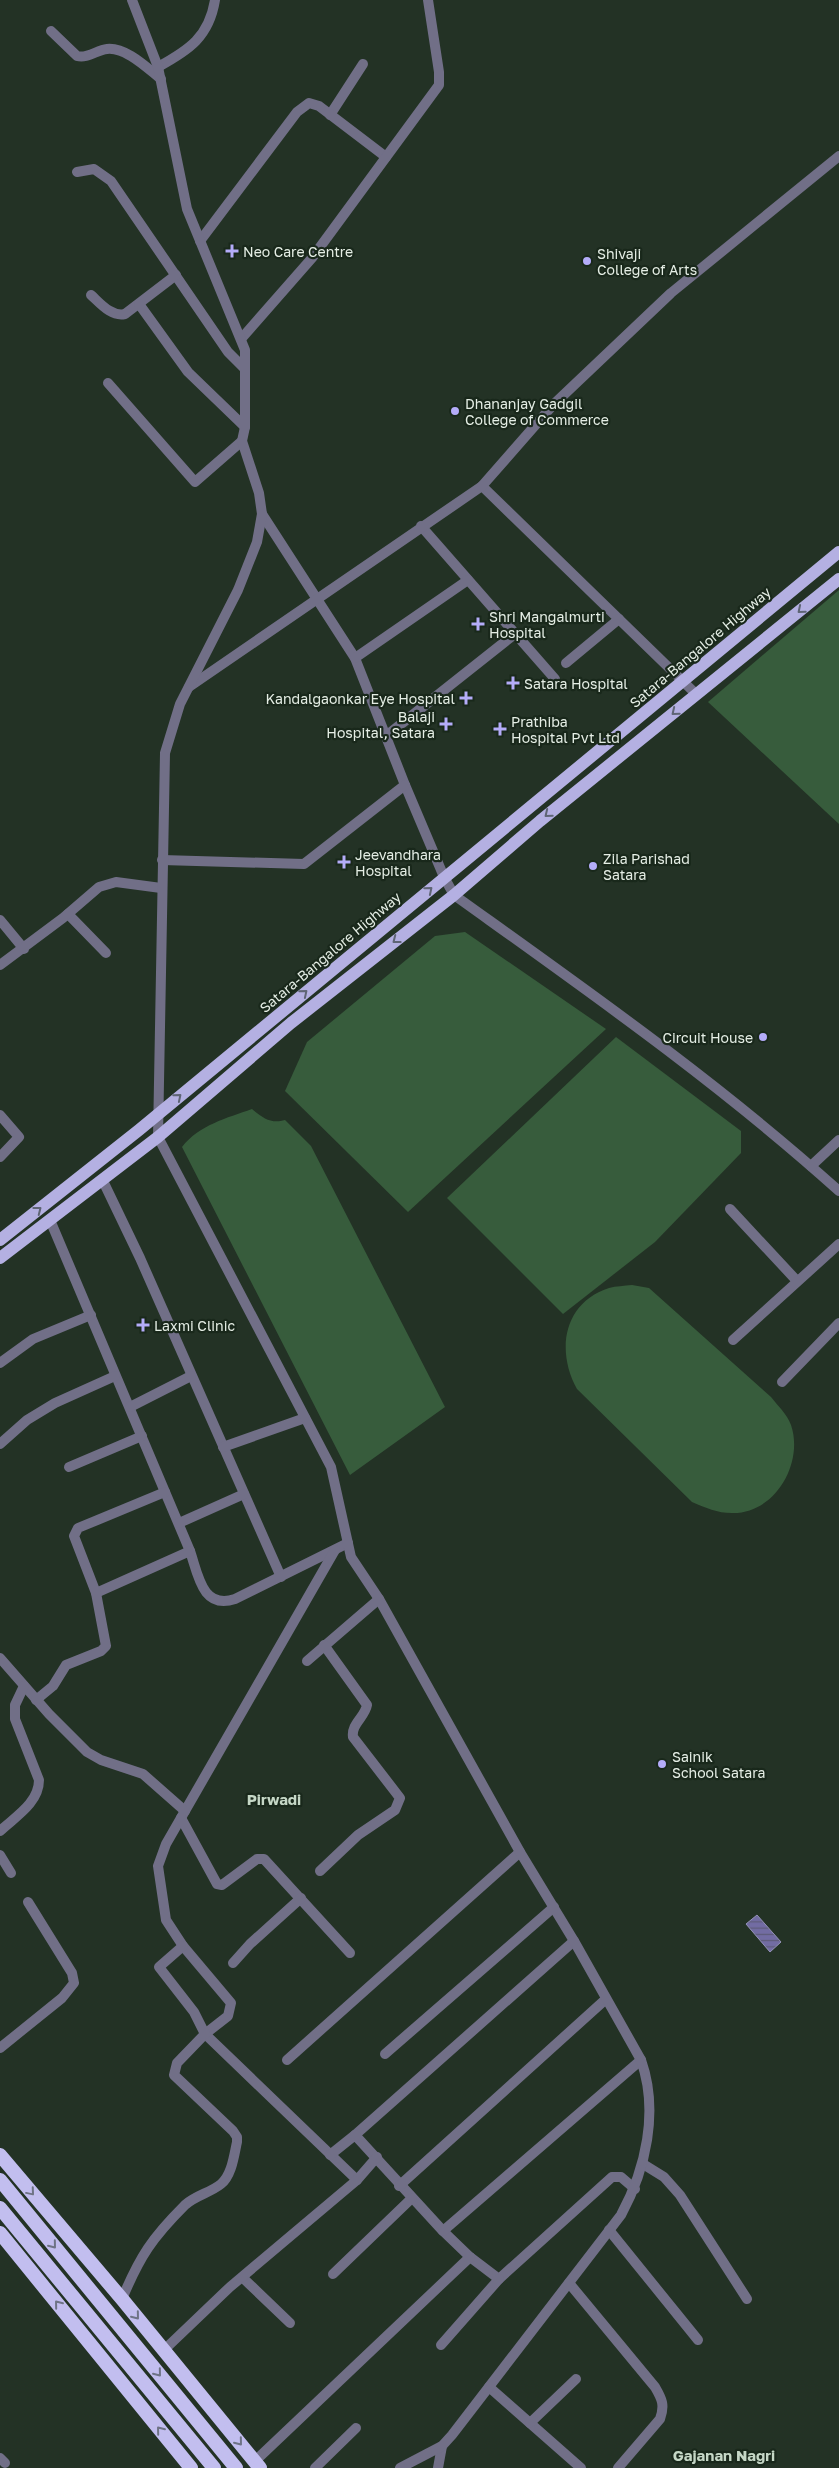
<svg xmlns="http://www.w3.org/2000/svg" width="839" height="2468" font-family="'Golos Text',sans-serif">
<defs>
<pattern id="water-rules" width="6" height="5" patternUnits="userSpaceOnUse" patternTransform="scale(1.25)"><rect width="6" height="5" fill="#726ca3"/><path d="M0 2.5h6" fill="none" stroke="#5e5b79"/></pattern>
</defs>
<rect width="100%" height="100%" fill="#233225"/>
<g fill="#375c3c">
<path d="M839,590V824L708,702Z"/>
<path d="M465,932L606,1029L408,1212L285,1091L307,1042L435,936Z"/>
<path d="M616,1037L741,1131V1153L655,1242L563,1314L447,1198Z"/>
<path d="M252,1109C263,1118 271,1124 285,1120L311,1146L445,1407L350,1475L182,1147C199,1125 227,1118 252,1109Z"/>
<path d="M632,1285L649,1288L771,1397C778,1406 787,1414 791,1425C804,1463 775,1514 732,1513C717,1513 706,1508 692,1502L577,1389C556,1351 563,1303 609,1288C616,1286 624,1286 632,1285Z"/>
</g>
<path fill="url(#water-rules)" stroke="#9493b7" d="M757,1915L781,1942L770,1952L746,1924Z"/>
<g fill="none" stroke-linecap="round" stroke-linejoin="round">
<g stroke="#716f87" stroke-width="10">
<path d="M51,31L77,56C87,59 97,50 107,49C126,47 147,68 161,79"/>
<path d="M158,67C189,50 209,37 215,0"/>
<path d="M330,115L363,64"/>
<path d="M77,172L94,169L111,181L228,352L244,368"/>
<path d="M200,241L297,112L309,103L319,106L386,157"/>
<path d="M91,295C100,303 111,317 125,314L176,275"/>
<path d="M139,304L188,372L245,427"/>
<path d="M241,339L312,258L439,85V72L428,0"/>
<path d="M108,383L195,482L242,441"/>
<path d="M482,486L696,694"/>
<path d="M262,514L355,658L405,785L444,877L454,895C585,989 718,1082 839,1191"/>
<path d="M421,526L555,679"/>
<path d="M355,658L468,580"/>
<path d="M566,663L619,619"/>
<path d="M189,687L482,486L553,405L671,293L839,156"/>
<path d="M386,736L516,633"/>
<path d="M162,860L304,864L405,785"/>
<path d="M68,914L106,953"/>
<path d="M0,920L24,949"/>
<path d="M0,965L63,918L99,887L116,882L161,888"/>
<path d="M0,1115L19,1137L0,1157"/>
<path d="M811,1166L839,1140"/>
<path d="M103,1181L140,1258L281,1577"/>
<path d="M730,1209L797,1281"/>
<path d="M50,1220L190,1551C198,1574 202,1610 235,1599L348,1543"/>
<path d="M733,1340L839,1244"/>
<path d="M0,1363L33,1339L91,1315"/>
<path d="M782,1382L839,1323"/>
<path d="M130,1407L191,1376"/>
<path d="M0,1444L27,1420L55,1403L115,1376"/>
<path d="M223,1447L305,1418"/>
<path d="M69,1467L142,1436"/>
<path d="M179,1523L244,1494"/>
<path d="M335,1550L166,1844L158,1866L166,1920L183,1946L231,2003L228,2016L205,2034L357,2180"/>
<path d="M96,1593L190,1551"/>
<path d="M0,1658L49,1714L87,1752L101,1760L143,1774L185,1811"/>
<path d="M307,1661L379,1599"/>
<path d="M36,1700L53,1686L66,1665L101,1651L106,1646L96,1593L74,1536L78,1528L165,1492"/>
<path d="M181,1818L217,1884L222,1885L257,1859H264L350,1953"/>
<path d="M0,1831C15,1817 39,1803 39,1780L15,1719V1705L24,1686"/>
<path d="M0,1855L11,1873"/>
<path d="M320,1871L358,1835L395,1810L400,1798L353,1737C351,1724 365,1717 367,1705L324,1645"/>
<path d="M233,1963L250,1944L301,1898"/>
<path d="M0,2048L62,1998L74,1983L72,1973L28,1902"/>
<path d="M385,2054L554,1907"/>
<path d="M287,2060L520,1852"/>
<path d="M355,2135L574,1941"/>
<path d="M330,2155L355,2135L443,2231L470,2257L499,2279L612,2177H621L635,2189"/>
<path d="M643,2164L664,2177L680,2195L747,2299"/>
<path d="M399,2186L606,1999"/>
<path d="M609,2230L698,2340"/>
<path d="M443,2231L641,2060"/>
<path d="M333,2274L412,2198"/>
<path d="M243,2278L290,2323"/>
<path d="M569,2283L655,2387C662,2399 665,2405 660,2419L618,2468"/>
<path d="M122,2299C140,2256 152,2238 185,2205C196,2195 210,2193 221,2184C232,2175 234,2155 237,2142V2137L233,2131L174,2075L177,2063L205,2034L194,2012L159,1967L183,1946"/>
<path d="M441,2345L499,2279"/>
<path d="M164,2350L230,2287L357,2180L377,2157"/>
<path d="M489,2387L581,2468"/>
<path d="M530,2423L576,2379"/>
<path d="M0,2458L5,2463"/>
<path d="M254,2462L470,2257"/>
<path d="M315,2468L356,2428"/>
<path d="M438,2468L442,2446"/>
</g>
<path stroke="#716f87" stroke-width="10" d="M132,0L158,67L187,209L245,350V427L242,441L259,493L262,514L257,542L238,590L180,704L165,753L158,1137L331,1467L351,1557L379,1599L520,1852L574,1941L641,2060C659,2111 646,2169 621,2215L452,2435L442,2446L400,2468"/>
<g stroke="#b4b0e2" stroke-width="12">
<path d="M0,1240L139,1130L839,552"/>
<path d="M0,1258L158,1137L291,1023L454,895L540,821L839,579"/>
</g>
<g stroke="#c2beef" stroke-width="14">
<path d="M0,2155L122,2299L260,2468"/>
<path d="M0,2180L236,2468"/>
<path d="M0,2208L214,2468"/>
<path d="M0,2233L191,2468"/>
</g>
</g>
<defs><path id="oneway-chevron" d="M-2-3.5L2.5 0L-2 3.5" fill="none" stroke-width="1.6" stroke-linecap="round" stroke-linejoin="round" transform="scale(1.25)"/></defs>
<g stroke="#5f6575">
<use href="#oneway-chevron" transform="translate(801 610) rotate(140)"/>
<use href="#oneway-chevron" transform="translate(675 712) rotate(141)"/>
<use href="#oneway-chevron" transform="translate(548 814) rotate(141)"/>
<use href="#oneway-chevron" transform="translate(429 890) rotate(-40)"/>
<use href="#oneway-chevron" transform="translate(396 940) rotate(142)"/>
<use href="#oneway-chevron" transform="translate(304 993) rotate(-40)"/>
<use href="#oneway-chevron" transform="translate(178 1097) rotate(-40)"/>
<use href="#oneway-chevron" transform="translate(38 1210) rotate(-38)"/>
</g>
<g stroke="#6e7385">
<use href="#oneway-chevron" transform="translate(31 2192) rotate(50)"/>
<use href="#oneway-chevron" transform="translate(53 2245) rotate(51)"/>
<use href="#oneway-chevron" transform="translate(58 2304) rotate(-129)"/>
<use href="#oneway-chevron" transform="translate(136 2316) rotate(51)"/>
<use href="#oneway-chevron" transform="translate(158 2373) rotate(51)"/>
<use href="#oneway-chevron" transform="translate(160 2430) rotate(-129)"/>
<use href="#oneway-chevron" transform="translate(239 2442) rotate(51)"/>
</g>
<g fill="#b4acf9" stroke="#19281b" stroke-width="2">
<path d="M229.5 243.5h5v5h5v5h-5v5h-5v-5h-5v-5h5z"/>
<circle cx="587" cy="261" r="5"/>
<circle cx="455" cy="411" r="5"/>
<path d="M475.5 616.5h5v5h5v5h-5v5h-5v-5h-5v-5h5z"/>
<path d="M510.5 675.5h5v5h5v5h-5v5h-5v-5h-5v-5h5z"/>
<path d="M463.5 690.5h5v5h5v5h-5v5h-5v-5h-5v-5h5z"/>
<path d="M443.5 716.5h5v5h5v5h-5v5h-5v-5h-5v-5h5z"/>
<path d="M497.5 721.5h5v5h5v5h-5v5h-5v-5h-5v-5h5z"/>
<path d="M341.5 854.5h5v5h5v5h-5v5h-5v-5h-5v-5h5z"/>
<circle cx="593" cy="866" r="5"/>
<circle cx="763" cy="1037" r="5"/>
<path d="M140.5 1317.5h5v5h5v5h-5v5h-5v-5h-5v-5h5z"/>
<circle cx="662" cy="1764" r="5"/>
</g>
<g text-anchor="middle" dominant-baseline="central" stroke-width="4.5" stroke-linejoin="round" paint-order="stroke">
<g font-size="14" fill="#e5eee5" stroke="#19281b" text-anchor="start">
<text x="243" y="251">Neo Care Centre</text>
<text x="597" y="253">Shivaji<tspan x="597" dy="16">College of Arts</tspan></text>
<text x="465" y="403">Dhananjay Gadgil<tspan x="465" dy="16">College of Commerce</tspan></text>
<text x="489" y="616">Shri Mangalmurti<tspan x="489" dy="16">Hospital</tspan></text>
<text x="524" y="683">Satara Hospital</text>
<text x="455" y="698" text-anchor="end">Kandalgaonkar Eye Hospital</text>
<text x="435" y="716" text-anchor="end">Balaji<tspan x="435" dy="16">Hospital, Satara</tspan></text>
<text x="511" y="721">Prathiba<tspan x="511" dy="16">Hospital Pvt Ltd</tspan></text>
<text x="355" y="854">Jeevandhara<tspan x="355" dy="16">Hospital</tspan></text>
<text x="603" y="858">Zila Parishad<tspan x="603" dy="16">Satara</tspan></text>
<text x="753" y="1037" text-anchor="end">Circuit House</text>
<text x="154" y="1325">Laxmi Clinic</text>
<text x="672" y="1756">Sainik<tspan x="672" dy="16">School Satara</tspan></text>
</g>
<g font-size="14" fill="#e5eee5" stroke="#19281b">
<text transform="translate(700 647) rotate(-40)">Satara-Bangalore Highway</text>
<text transform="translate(330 952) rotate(-40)">Satara-Bangalore Highway</text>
</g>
<g font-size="15" font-weight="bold" fill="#c5d7c6" stroke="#19281b">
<text x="274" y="1799">Pirwadi</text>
<text x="724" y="2455">Gajanan Nagri</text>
</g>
</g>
</svg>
